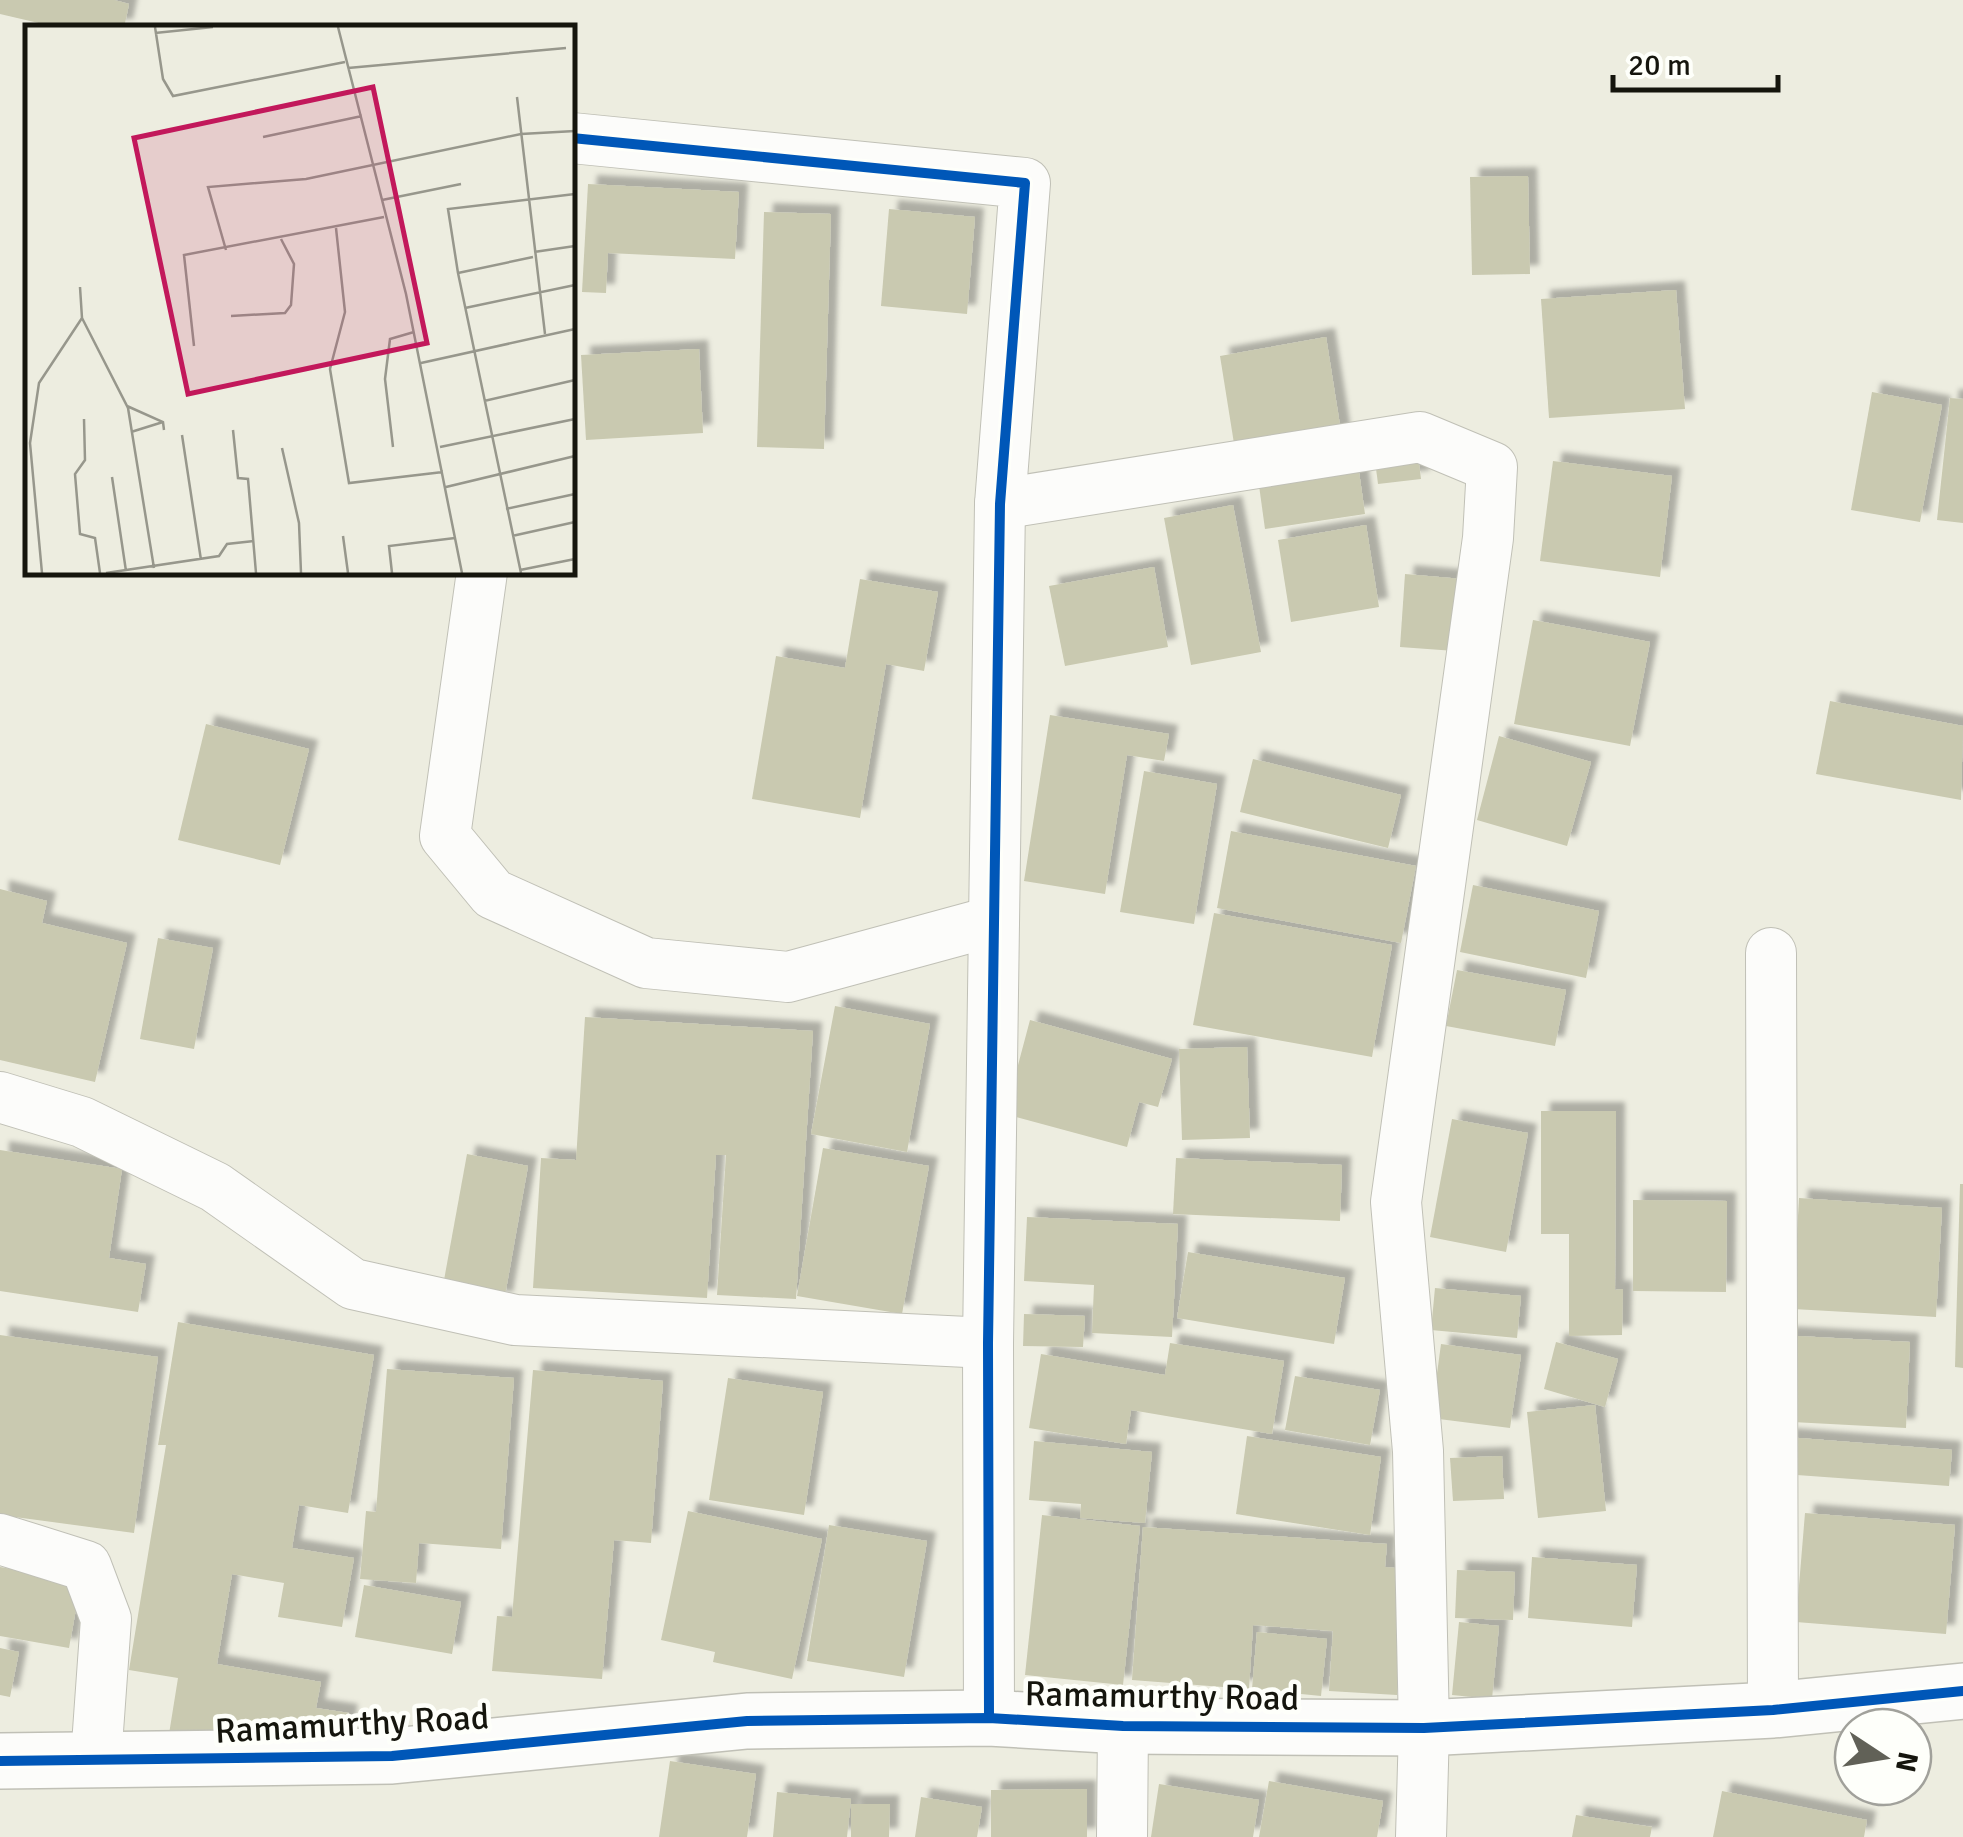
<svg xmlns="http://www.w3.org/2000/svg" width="1963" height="1837" font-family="Signika,sans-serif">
<defs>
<filter id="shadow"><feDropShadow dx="9" dy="-9" stdDeviation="2.5" flood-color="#0004"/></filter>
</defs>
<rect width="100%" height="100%" fill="#edede0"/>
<g fill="#c9c9b0" filter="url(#shadow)">
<path d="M0,0H114L129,4L124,28H60L0,14Z"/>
<path d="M1528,176L1530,274L1472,275L1470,177Z"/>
<path d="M588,184L739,192L735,259L608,253L606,293L582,292Z"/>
<path d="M889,209L975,217L967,314L881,306Z"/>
<path d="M764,212L831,214L824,449L757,447Z"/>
<path d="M1676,290L1685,409L1549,418L1541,299Z"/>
<path d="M1326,337L1342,438L1236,456L1220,356Z"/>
<path d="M699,349L703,433L586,440L581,355Z"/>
<path d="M1872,392L1942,405L1920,522L1851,510Z"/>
<path d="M1950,398L1963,399V523L1937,520Z"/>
<path d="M1416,440L1421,479L1378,484L1373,445Z"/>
<path d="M1357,458L1365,514L1265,529L1257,471Z"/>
<path d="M1553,461L1672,476L1660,577L1540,561Z"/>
<path d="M1233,505L1261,652L1191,665L1164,518Z"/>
<path d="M1366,525L1379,607L1291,622L1278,540Z"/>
<path d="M1154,567L1168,647L1065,666L1049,586Z"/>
<path d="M1405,574L1462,579L1455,651L1400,647Z"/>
<path d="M860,579L938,592L924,671L886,664L860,818L752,799L776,656L845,668Z"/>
<path d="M1533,620L1650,642L1630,746L1514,724Z"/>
<path d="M1830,701L1963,726L1961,800L1816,774Z"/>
<path d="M1050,715L1169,734L1164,761L1127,755L1105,894L1024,881Z"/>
<path d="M206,724L309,749L280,865L178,840Z"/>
<path d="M1499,736L1591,762L1567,846L1477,820Z"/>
<path d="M1253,759L1401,795L1388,848L1240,812Z"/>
<path d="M1144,771L1217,784L1194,924L1120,912Z"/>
<path d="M1231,831L1416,866L1401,943L1217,908Z"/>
<path d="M1473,885L1599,911L1586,978L1460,952Z"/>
<path d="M0,889L47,901L42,923L127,943L95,1082L0,1060Z"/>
<path d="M1214,913L1392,945L1372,1057L1193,1025Z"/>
<path d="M158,938L213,948L194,1049L140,1039Z"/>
<path d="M1457,970L1566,990L1555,1046L1446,1026Z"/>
<path d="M835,1006L930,1024L907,1152L811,1134Z"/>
<path d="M585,1017L813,1031L796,1299L717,1295L726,1155H716L707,1298L533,1288L541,1158L576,1160Z"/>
<path d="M1030,1020L1172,1059L1158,1107L1139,1102L1127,1147L1005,1114Z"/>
<path d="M1247,1047L1250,1138L1182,1140L1179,1049Z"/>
<path d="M1541,1111H1616L1615,1290L1623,1289L1622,1335L1569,1336V1234H1541Z"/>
<path d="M1452,1119L1528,1133L1506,1252L1430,1237Z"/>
<path d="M823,1148L929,1166L902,1314L797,1296Z"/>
<path d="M0,1150L122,1169L109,1258L146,1264L138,1312L0,1291Z"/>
<path d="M467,1154L528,1166L504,1301L442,1291Z"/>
<path d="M1176,1158L1342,1165L1340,1221L1173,1214Z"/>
<path d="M1960,1184H1963V1368L1955,1367Z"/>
<path d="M1799,1198L1942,1208L1936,1317L1793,1309Z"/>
<path d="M1633,1200L1727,1201L1726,1292L1633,1291Z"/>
<path d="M1027,1217L1178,1224L1172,1337L1092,1333L1094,1285L1024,1281Z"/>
<path d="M1188,1252L1345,1278L1334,1344L1177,1318Z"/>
<path d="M1435,1288L1521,1296L1517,1338L1431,1330Z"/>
<path d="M1024,1314L1085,1316L1083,1347L1023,1346Z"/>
<path d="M178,1322L374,1355L348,1513L299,1505L292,1548L354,1558L342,1627L278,1617L284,1583L232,1574L217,1664L321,1682L316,1708L349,1713L341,1753L169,1734L178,1678L129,1670L166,1445H158Z"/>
<path d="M0,1335L158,1357L134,1533L0,1515Z"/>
<path d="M1778,1335L1910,1342L1906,1428L1773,1421Z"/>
<path d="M1556,1342L1618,1359L1605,1407L1544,1389Z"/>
<path d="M1170,1343L1284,1361L1272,1434L1131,1410L1126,1444L1029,1428L1041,1354L1165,1375Z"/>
<path d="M1441,1344L1521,1355L1510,1428L1431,1418Z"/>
<path d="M387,1369L514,1378L501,1549L419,1543L416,1583L360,1579L366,1511L376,1512Z"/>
<path d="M533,1370L663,1381L651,1543L614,1540L602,1679L492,1671L497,1616L512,1617Z"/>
<path d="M1295,1376L1380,1390L1370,1445L1285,1430Z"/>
<path d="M728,1378L823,1392L804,1515L709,1500Z"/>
<path d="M1595,1405L1606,1511L1538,1518L1527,1412Z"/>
<path d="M1247,1436L1381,1457L1370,1535L1236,1514Z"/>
<path d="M1786,1437L1952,1450L1949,1486L1783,1474Z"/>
<path d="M1034,1441L1152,1452L1145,1523L1080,1518L1081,1504L1029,1500Z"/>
<path d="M1502,1456L1504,1499L1453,1501L1450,1458Z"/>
<path d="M688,1511L822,1539L792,1679L713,1662L715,1652L661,1640Z"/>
<path d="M1805,1513L1955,1525L1946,1634L1796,1622Z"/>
<path d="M1042,1515L1140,1526L1123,1685L1025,1675Z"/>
<path d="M829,1525L927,1541L904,1677L807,1661Z"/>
<path d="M1143,1527L1387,1544L1385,1567L1406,1569L1397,1695L1329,1691L1333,1631L1253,1625L1249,1689L1132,1680Z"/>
<path d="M1532,1557L1637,1565L1632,1627L1528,1618Z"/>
<path d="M0,1567L81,1581L69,1648L0,1636Z"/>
<path d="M1457,1570L1515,1572L1513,1620L1455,1618Z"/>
<path d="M364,1585L461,1602L452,1654L355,1637Z"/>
<path d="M1459,1622L1499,1626L1492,1699L1452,1695Z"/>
<path d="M1257,1632L1327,1639L1321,1696L1252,1689Z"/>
<path d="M0,1648L19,1652L10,1697L0,1695Z"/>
<path d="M670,1761L756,1774L747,1837H659Z"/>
<path d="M1269,1781L1383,1801L1377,1837H1259Z"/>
<path d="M1159,1784L1259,1800L1253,1837H1151Z"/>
<path d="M1087,1789V1837H991V1790Z"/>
<path d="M1722,1791L1867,1820L1864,1837H1713Z"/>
<path d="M777,1792L851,1799L847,1837H773Z"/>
<path d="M921,1797L982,1807L977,1837H915Z"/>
<path d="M851,1804H890L889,1837H851Z"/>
<path d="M1576,1815L1652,1827L1650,1837H1572Z"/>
</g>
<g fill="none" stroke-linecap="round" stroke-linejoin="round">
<defs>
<g id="street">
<path d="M572,138L1025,183L1000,504L988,1343L989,1718"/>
<path d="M1000,504L1420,437L1492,467L1488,538L1396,1202L1418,1451L1424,1728L1421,1837"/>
<path d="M482,572L445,836L493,894L646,963L788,977L994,921"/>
<path d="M1771,953L1773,1710"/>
<path d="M0,1097L82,1122L215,1187L353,1284L515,1320L988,1343"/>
<path d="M0,1539L86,1566L106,1619L96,1759"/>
<path d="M1122,1837L1123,1726"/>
</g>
<path id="secondary" d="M0,1761L392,1756L747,1721L989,1718L1123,1726L1424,1728L1773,1710L1963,1691"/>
</defs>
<use href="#street" stroke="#c0c0b6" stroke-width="52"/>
<use href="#secondary" stroke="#c0c0b6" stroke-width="58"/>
<use href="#street" stroke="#fcfcfa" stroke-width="50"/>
<use href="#secondary" stroke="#fcfcfa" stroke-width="55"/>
<defs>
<g id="cycleway">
<path d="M572,138L1025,183L1000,504L988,1343L989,1718"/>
<path d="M0,1761L392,1756L747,1721L989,1718L1123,1726L1424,1728L1773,1710L1963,1691"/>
</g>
</defs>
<use href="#cycleway" stroke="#fefffa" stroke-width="16"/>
<use href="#cycleway" stroke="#0057b8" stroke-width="10"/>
</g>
<g text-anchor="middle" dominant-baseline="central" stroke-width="9" stroke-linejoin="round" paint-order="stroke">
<g font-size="35" fill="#15150d" stroke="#fefffa">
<text transform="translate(1162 1696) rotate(1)">Ramamurthy Road</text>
<text transform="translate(352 1724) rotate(-3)">Ramamurthy Road</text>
</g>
</g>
<g transform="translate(25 25)">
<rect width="550" height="550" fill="#edede0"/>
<path fill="none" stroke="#97978c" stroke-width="2.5" d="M130,2L138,54L148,71L320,37M313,2L381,269L437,548M130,8L188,2M323,43L541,23M492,72L520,309M238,112L337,91M357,175L436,159M311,203L320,287L305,344L324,458L418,447M201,225L183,162L281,154L496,109L550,106M509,227L550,221M433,248L423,184L550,169M55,262L57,293L103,383L129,543M440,283L550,260M206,291L260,288L266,280L269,239L256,214M169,321L159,230L359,192M396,338L550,304M459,376L550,355M102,381L138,397L139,405M59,394L60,435L50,449L55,509L70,513L75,548M208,405L213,453L223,454L231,548M106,407L138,397M157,410L176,535M368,422L360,354L365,314L389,307M415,422L550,394M257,423L274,498L276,548M87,452L101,546M421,462L550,431M481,484L550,469M318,511L323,548M487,511L550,497M495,545L550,534M17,548L5,418L14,358L57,293M81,548L194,531L202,519L229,516M367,548L364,521L430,513M496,548L433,248L508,232"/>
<path fill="#c2185b" fill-opacity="0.15" stroke="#c2185b" stroke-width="5" d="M348,62L402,318L163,369L109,113Z"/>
<rect width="550" height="550" fill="none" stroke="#15150d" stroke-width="5"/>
</g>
<g transform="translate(1883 1757) rotate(102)"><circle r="48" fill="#fefffa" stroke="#a1a19b" stroke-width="2.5"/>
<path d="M0-8L18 38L0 25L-18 38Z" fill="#616157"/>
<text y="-15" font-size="28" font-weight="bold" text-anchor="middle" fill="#15150d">N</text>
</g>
<path d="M1613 75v15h165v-15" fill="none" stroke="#15150d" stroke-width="5"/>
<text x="1628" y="75" font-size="30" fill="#15150d" stroke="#fefffa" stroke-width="8" paint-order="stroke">20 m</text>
</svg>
